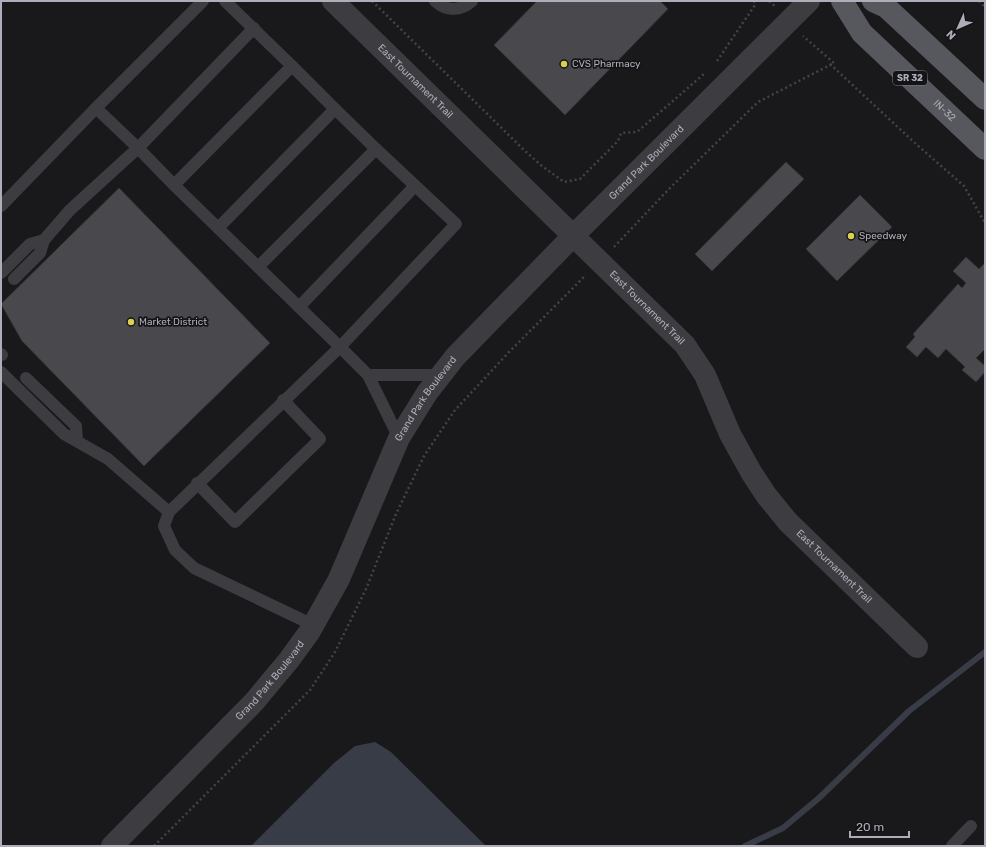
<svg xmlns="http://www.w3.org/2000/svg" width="986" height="847" font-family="Rubik,sans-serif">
<rect width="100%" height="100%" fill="#19191b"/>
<path fill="#373c46" d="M375,742L391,752L486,846H251L334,763L355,746Z"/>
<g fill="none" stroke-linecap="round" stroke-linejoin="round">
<path stroke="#373c46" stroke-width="6" d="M745,846L783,828L819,798L909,711L985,652"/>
</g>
<g fill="#49494d" stroke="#343336">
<path d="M537,1H660L668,9L565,115L494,45Z"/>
<path d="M786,162L804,179L712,271L695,254Z"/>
<path d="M119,188L270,343L144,466L22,341L1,304Z"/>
<path d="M860,195L892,227L837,281L806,249Z"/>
<path d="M966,257L979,269L985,263V349L976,358L985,366V372L976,382L962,370L965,367L946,349L938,358L926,347L917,357L906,347L915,337L913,334L958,284L962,288L966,283L953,271Z"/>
</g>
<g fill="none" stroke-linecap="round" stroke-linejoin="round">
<g stroke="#434348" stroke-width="2.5" stroke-dasharray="2 3" stroke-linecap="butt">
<path d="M372,1L525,151L542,166L564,182L580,179L618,141L621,133L637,132L704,74"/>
<path d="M769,1L775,6"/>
<path d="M979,1L985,7"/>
<path d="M717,61L755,5L754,1"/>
<path d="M830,64L916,144L964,186L985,223"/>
<path d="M614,247L668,190L758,102L834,63L803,36"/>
<path d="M154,846L310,690L335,652L366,589L396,514L424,456L455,410L510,351L585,276"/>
</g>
<g stroke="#3d3c41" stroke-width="12">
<path d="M225,1L292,66L174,185L138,148L254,28"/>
<path d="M435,1C447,12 461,11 472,1"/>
<path d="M174,185L218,228L335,109L292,66"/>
<path d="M1,206L96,108"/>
<path d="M218,228L258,267L376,149L335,109"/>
<path d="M258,267L340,347L456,224L376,149"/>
<path d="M1,273L30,244L44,240"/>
<path d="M14,279L40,253L44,240L70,210L138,148L96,108L203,1"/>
<path d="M299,307L414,187"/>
<path d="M1,354L2,355"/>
<path d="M1,372L64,434L108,459L169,512"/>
<path d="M368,375H441"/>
<path d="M26,378L76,426L77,440"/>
<path d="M197,483L235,522L320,439L283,400"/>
<path d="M313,625L194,568L175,550L164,526L169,512L340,347L368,375L399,438"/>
<path d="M952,846L971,826"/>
</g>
<g stroke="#3d3c41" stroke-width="22">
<path id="s1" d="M333,1L685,345L705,375L730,434L751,472L766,495L788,522L917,647"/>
<path id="s2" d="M112,846L254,702L289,660L310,631L339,579L399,438L427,393L455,357L574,235L809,1"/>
</g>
<g stroke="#57575e" stroke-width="22">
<path id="s3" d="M842,1L862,33L985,149"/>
<path d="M873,1L886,7L985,99"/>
</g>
</g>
<g fill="#dcd050" stroke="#141416" stroke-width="1.5">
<circle cx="564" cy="64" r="4"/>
<circle cx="851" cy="236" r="4"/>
<circle cx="131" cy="322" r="4"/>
</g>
<g text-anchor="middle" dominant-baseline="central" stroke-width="3.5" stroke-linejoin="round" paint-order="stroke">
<rect fill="#141416" stroke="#7f8088" stroke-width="1" x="893" y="71" width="34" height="14" rx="3"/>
<g font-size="9" font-weight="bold" fill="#adaeb9">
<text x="910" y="78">SR 32</text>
</g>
<g font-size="10" fill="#adaeb9" stroke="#141416" text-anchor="start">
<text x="572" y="64">CVS Pharmacy</text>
<text x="859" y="236">Speedway</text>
<text x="139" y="322">Market District</text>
</g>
<g font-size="10" fill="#adaeb9" stroke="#141416">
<text stroke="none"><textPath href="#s1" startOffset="115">East Tournament Trail</textPath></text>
<text stroke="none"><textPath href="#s3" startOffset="151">IN-32</textPath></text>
<text stroke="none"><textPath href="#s2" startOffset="877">Grand Park Boulevard</textPath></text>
<text stroke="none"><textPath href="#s1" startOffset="439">East Tournament Trail</textPath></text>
<text stroke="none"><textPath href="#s2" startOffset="553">Grand Park Boulevard</textPath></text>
<text stroke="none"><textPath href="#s1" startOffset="762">East Tournament Trail</textPath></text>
<text stroke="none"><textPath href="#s2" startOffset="229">Grand Park Boulevard</textPath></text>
</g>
</g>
<rect width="986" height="847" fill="none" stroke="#adaeb9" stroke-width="4"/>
<g transform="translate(958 28) rotate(225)" stroke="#141416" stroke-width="3" paint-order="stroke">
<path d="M0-3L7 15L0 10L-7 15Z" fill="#adaeb9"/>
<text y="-6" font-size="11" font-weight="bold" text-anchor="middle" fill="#adaeb9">N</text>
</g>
<path d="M850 831v6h59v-6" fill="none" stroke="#adaeb9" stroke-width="2"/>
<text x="856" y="831" font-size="12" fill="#adaeb9" stroke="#141416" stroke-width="3" paint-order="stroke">20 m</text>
</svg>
